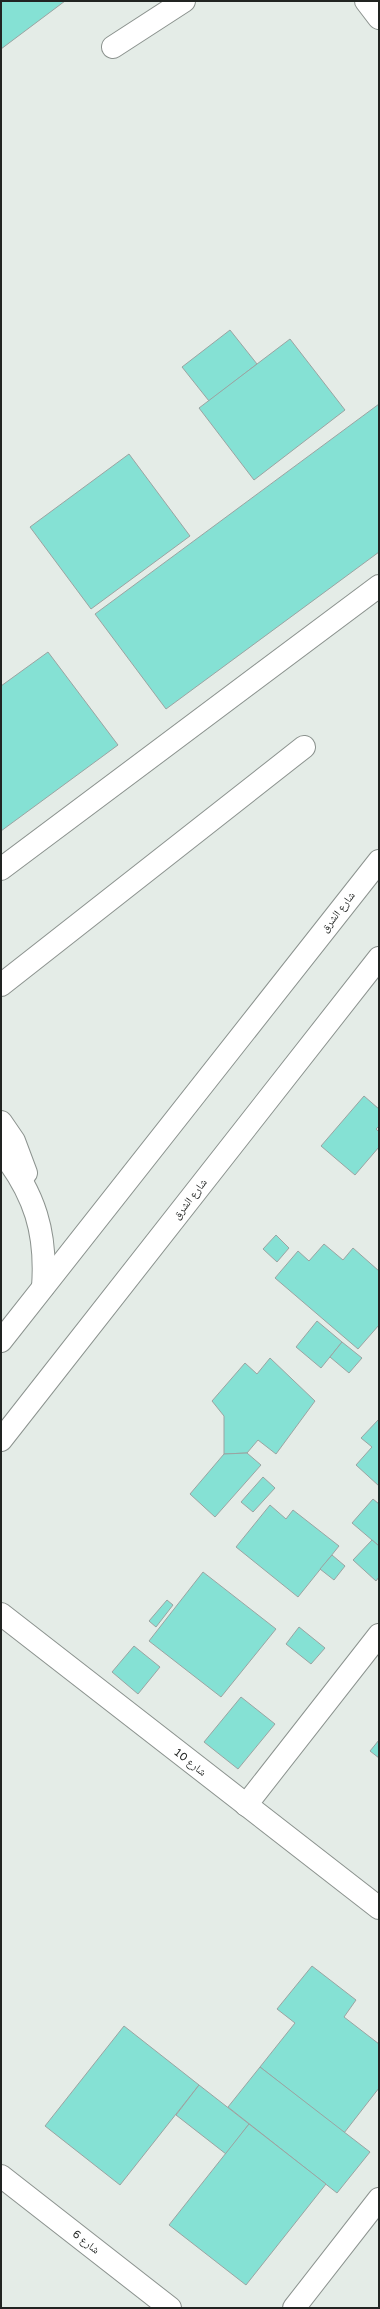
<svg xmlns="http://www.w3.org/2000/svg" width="380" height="2309" font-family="'Varela Round','Noto Naskh Arabic',sans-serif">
<rect width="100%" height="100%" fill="#e4ece7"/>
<g fill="#85e1d4" stroke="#9ba4a2">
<path d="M1,1H65L1,49Z"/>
<path d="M230,330L257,364L209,401L182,367Z"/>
<path d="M290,339L345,410L254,480L199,408Z"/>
<path d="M379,404V552L166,709L95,614Z"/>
<path d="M129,454L190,536L91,609L30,527Z"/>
<path d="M48,652L118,745L1,831V686Z"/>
<path d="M364,1096L379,1109V1126L376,1129L379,1132V1147L355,1175L321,1146Z"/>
<path d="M276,1235L289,1248L277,1262L263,1249Z"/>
<path d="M324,1244L343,1260L353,1248L379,1271V1325L358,1349L275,1278L298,1251L309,1261Z"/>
<path d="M317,1321L342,1342L321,1368L296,1347Z"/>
<path d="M342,1342L362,1358L349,1373L330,1357Z"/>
<path d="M270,1358L315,1401L276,1454L258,1440L247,1453L224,1454V1416L212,1401L245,1363L257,1374Z"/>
<path d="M379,1419V1486L356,1465L372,1447L361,1438Z"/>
<path d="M247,1453L261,1465L215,1517L190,1494L224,1454Z"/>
<path d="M263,1477L275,1488L253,1512L241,1502Z"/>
<path d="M373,1499L379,1504V1546L352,1523Z"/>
<path d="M270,1505L286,1519L293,1510L339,1546L298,1597L236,1547Z"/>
<path d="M372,1540L379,1546V1577L376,1581L353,1560Z"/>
<path d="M332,1555L345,1566L334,1580L320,1569Z"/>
<path d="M203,1572L276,1629L221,1697L149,1641Z"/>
<path d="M167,1600L173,1605L156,1627L149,1621Z"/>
<path d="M299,1627L325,1648L311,1664L286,1644Z"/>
<path d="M134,1646L160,1667L138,1694L112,1672Z"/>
<path d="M241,1697L275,1724L238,1769L204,1742Z"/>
<path d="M379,1740V1758L370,1751Z"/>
<path d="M312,1966L356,2000L344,2017L379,2044V2088L344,2133L260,2067L295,2023L277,2009Z"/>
<path d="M124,2026L199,2085L120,2185L45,2126Z"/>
<path d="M260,2067L370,2152L337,2193L228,2107Z"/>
<path d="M199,2085L249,2124L226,2154L176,2115Z"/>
<path d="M249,2124L326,2184L246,2285L169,2225Z"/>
</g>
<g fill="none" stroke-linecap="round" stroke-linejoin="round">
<defs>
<g id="minor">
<path d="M366,1L379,18"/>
<path d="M113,47L184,1"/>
<path d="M1,869L379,586"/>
<path d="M1,985L304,747"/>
<path d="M1,1122L14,1141L26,1173"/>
<path d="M1,1151C35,1194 47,1233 43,1287"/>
<path d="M1,1614L379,1908"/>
<path d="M246,1805L379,1635"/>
<path d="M1,2176L170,2308"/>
<path d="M294,2308L379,2199"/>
</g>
<g id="major">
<path d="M1,1341L379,861"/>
<path d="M1,1440L379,958"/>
</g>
</defs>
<use href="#minor" stroke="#8c938f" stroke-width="24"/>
<use href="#major" stroke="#8c938f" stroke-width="24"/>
<use href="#minor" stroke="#fff" stroke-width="22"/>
<use href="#major" stroke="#fff" stroke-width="22"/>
</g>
<g text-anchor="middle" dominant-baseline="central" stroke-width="3.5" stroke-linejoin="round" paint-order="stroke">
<g font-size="11" fill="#212422" stroke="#fff">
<text transform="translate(338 912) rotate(-52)">شارع الشرق</text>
<text transform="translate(190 1199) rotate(-52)">شارع الشرق</text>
<text transform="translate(190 1762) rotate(38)">شارع 10</text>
<text transform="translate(86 2242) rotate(38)">شارع 6</text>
</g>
</g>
<rect width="380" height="2309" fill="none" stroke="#212422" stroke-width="4"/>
</svg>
